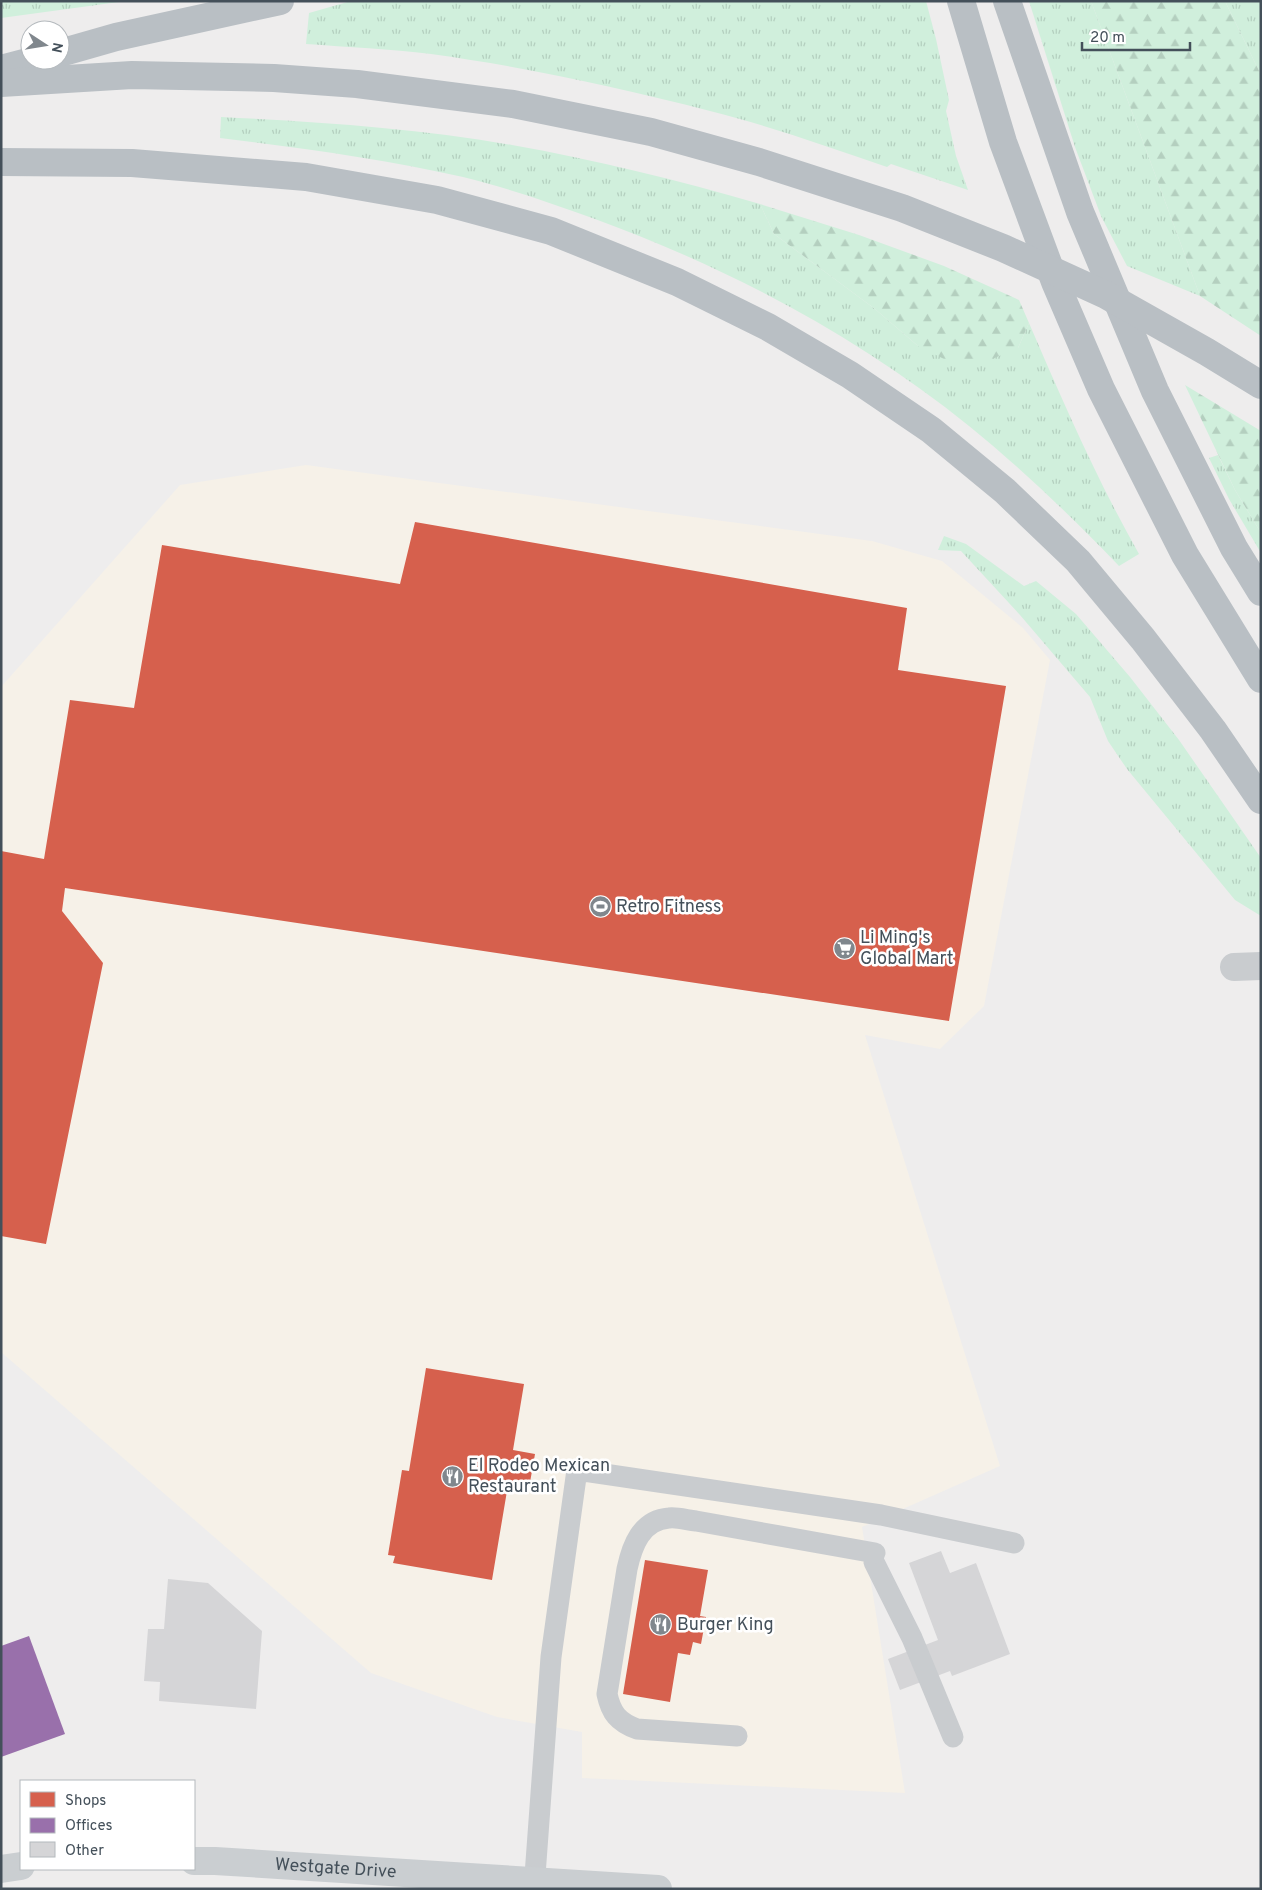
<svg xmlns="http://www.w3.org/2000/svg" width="1262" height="1890" font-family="Overpass,sans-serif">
<defs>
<pattern id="grass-tufts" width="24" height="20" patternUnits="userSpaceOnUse" patternTransform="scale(1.25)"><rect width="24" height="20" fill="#d0efdc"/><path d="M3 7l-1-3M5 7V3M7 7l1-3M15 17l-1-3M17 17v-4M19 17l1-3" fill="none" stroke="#b4cfbf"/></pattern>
<pattern id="forest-firs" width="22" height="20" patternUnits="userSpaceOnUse" patternTransform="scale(1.25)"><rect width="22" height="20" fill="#d0efdc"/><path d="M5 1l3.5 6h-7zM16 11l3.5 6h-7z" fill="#b4cfbf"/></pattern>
</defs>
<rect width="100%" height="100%" fill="#eeeded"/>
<path fill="#f6f1e8" d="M306,465L872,541L942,561L1023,628L1050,660L984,1006L940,1049L865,1035L1000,1466L862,1527L905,1793L582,1778V1732L497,1717L371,1673L1,1352V687L180,485Z"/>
<g fill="url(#grass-tufts)">
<path d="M1,1H126L1,18Z"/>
<path d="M351,1H926L936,39L949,100L946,111L956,156L968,190L891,164L887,167C828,147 770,126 710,111C618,87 525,67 431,54C390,49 348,47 306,44L309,13Z"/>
<path d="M1029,1H1091L1200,296L1127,266L1101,216L1075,147Z"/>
<path d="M1225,1H1261V75Z"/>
<path d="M221,117C318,122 416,128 512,145C596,160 678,180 760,204L774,234L875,309L918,346L1018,348L1029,323C1063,402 1097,480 1139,554L1119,566C1072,517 1022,469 969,426C857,336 729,268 595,219C551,203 508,188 463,177C383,159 302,148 220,138Z"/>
<path d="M1218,455L1235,490L1261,533V553L1229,499L1209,458Z"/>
<path d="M944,536L966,544L1024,586L1036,581L1076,614L1130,677L1179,740L1261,858V916L1235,900L1127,769L1108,741L1090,697L1020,615L961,551L938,550Z"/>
</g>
<g fill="url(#forest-firs)">
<path d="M1091,1H1225L1261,75V336L1200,296Z"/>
<path d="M760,204L859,235L944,266L1019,300L1029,323L1018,348L992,359L952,363L918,346L875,309L774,234Z"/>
<path d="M1185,385L1261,431V533L1235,490Z"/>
</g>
<g fill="#d6604d">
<path d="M415,522L907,608L898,670L1006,686L949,1021L65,888L62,911L103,963L46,1244L1,1236V851L44,859L70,700L134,708L162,545L400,584Z"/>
<path d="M426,1368L524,1384L513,1450L535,1454L529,1488L508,1485L492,1580L393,1563L395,1556L388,1555L402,1470L409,1471Z"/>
<path d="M645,1560L708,1570L700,1616L706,1617L701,1644L693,1642L690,1655L678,1653L670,1702L623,1694Z"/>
</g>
<path fill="#9970ab" d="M29,1636L65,1734L1,1757V1646Z"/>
<g fill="#d5d5d7">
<path d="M941,1551L950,1573L976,1563L1010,1654L952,1676L950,1671L900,1690L888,1659L938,1640L909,1563Z"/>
<path d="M168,1579L208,1583L262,1631L256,1709L159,1701L160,1682L144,1681L148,1629H164Z"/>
</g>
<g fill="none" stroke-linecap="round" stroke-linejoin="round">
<g stroke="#c9cccf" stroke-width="21">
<path d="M874,1562L912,1638L953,1737"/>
<path d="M737,1736L637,1729C618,1722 611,1713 607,1694L627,1569C632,1546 641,1520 669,1518C677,1517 687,1520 696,1521L875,1553"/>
<path d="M534,1889L551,1657L577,1470L881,1515L1014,1543"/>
</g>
<path stroke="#c9cccf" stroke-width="28" d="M1234,967L1261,966"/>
<g stroke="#caced1" stroke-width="28">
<path id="s1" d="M194,1861H215L658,1889"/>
<path d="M1,1869L21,1866"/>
</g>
<g stroke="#b9bfc4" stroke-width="28">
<path d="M961,1L1003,142L1055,282L1101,389L1185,555L1261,679"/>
<path d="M1007,1L1080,212L1155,391L1234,548L1261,592"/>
<path d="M60,53L116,37L280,1"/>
<path d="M1,69L35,60"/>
<path d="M1,83L132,75L274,78L357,84L513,104L651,132L759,162L902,208L1003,248L1106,295L1207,352L1261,385"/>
<path d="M1,162L132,163L306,177L437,200L551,231L677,282L768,327L850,375L931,430L1005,491L1078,561L1143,639L1213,730L1261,800"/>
</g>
</g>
<defs>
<symbol id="stadium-disc" viewBox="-11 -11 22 22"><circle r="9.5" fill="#80878d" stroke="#fff"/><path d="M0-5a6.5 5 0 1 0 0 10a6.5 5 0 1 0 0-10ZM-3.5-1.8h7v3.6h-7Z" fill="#fff"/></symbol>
<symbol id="supermarket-disc" viewBox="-11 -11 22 22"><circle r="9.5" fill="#80878d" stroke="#fff"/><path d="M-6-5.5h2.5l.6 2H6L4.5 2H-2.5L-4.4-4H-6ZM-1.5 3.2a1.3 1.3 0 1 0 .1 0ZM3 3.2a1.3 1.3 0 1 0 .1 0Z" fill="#fff"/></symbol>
<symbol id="restaurant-disc" viewBox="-11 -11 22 22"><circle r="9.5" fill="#80878d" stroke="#fff"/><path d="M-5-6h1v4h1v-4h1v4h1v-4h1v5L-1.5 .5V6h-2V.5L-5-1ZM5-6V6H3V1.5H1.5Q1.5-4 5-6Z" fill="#fff"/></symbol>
</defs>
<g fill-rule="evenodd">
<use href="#stadium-disc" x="588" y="894" width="25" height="25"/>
<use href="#supermarket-disc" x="832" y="936" width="25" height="25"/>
<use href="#restaurant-disc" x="440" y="1464" width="25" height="25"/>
<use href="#restaurant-disc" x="648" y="1612" width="25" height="25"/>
</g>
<g text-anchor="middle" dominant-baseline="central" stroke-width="5" stroke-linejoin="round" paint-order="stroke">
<g font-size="18" fill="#44505a" stroke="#fff" text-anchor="start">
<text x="616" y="907">Retro Fitness</text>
<text x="860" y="938">Li Ming's<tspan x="860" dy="21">Global Mart</tspan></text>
<text x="468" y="1466">El Rodeo Mexican<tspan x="468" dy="21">Restaurant</tspan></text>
<text x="677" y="1625">Burger King</text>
</g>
<g font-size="18" fill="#44505a" stroke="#fff">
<text stroke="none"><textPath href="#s1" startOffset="142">Westgate Drive</textPath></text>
</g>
</g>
<rect width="1262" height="1890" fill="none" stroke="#44505a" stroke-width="5"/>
<rect x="20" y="1780" width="175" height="90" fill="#ffffff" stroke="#b4b9bd"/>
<rect x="30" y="1792" width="25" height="15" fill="#d6604d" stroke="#b4b9bd"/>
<text x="65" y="1805" font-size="15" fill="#44505a">Shops</text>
<rect x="30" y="1818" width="25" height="15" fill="#9970ab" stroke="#b4b9bd"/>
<text x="65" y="1830" font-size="15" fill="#44505a">Offices</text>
<rect x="30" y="1842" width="25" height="15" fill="#d5d5d7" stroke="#b4b9bd"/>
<text x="65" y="1855" font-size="15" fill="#44505a">Other</text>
<g transform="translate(45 45) rotate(102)"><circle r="24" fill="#ffffff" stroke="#b4b9bd"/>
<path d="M0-4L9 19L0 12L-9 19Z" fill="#80878d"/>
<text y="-8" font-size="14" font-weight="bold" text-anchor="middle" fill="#44505a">N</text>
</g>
<path d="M1082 42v8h108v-8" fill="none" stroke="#44505a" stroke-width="2.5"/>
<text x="1090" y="42" font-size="15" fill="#44505a" stroke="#ffffff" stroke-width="4" paint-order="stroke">20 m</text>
</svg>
